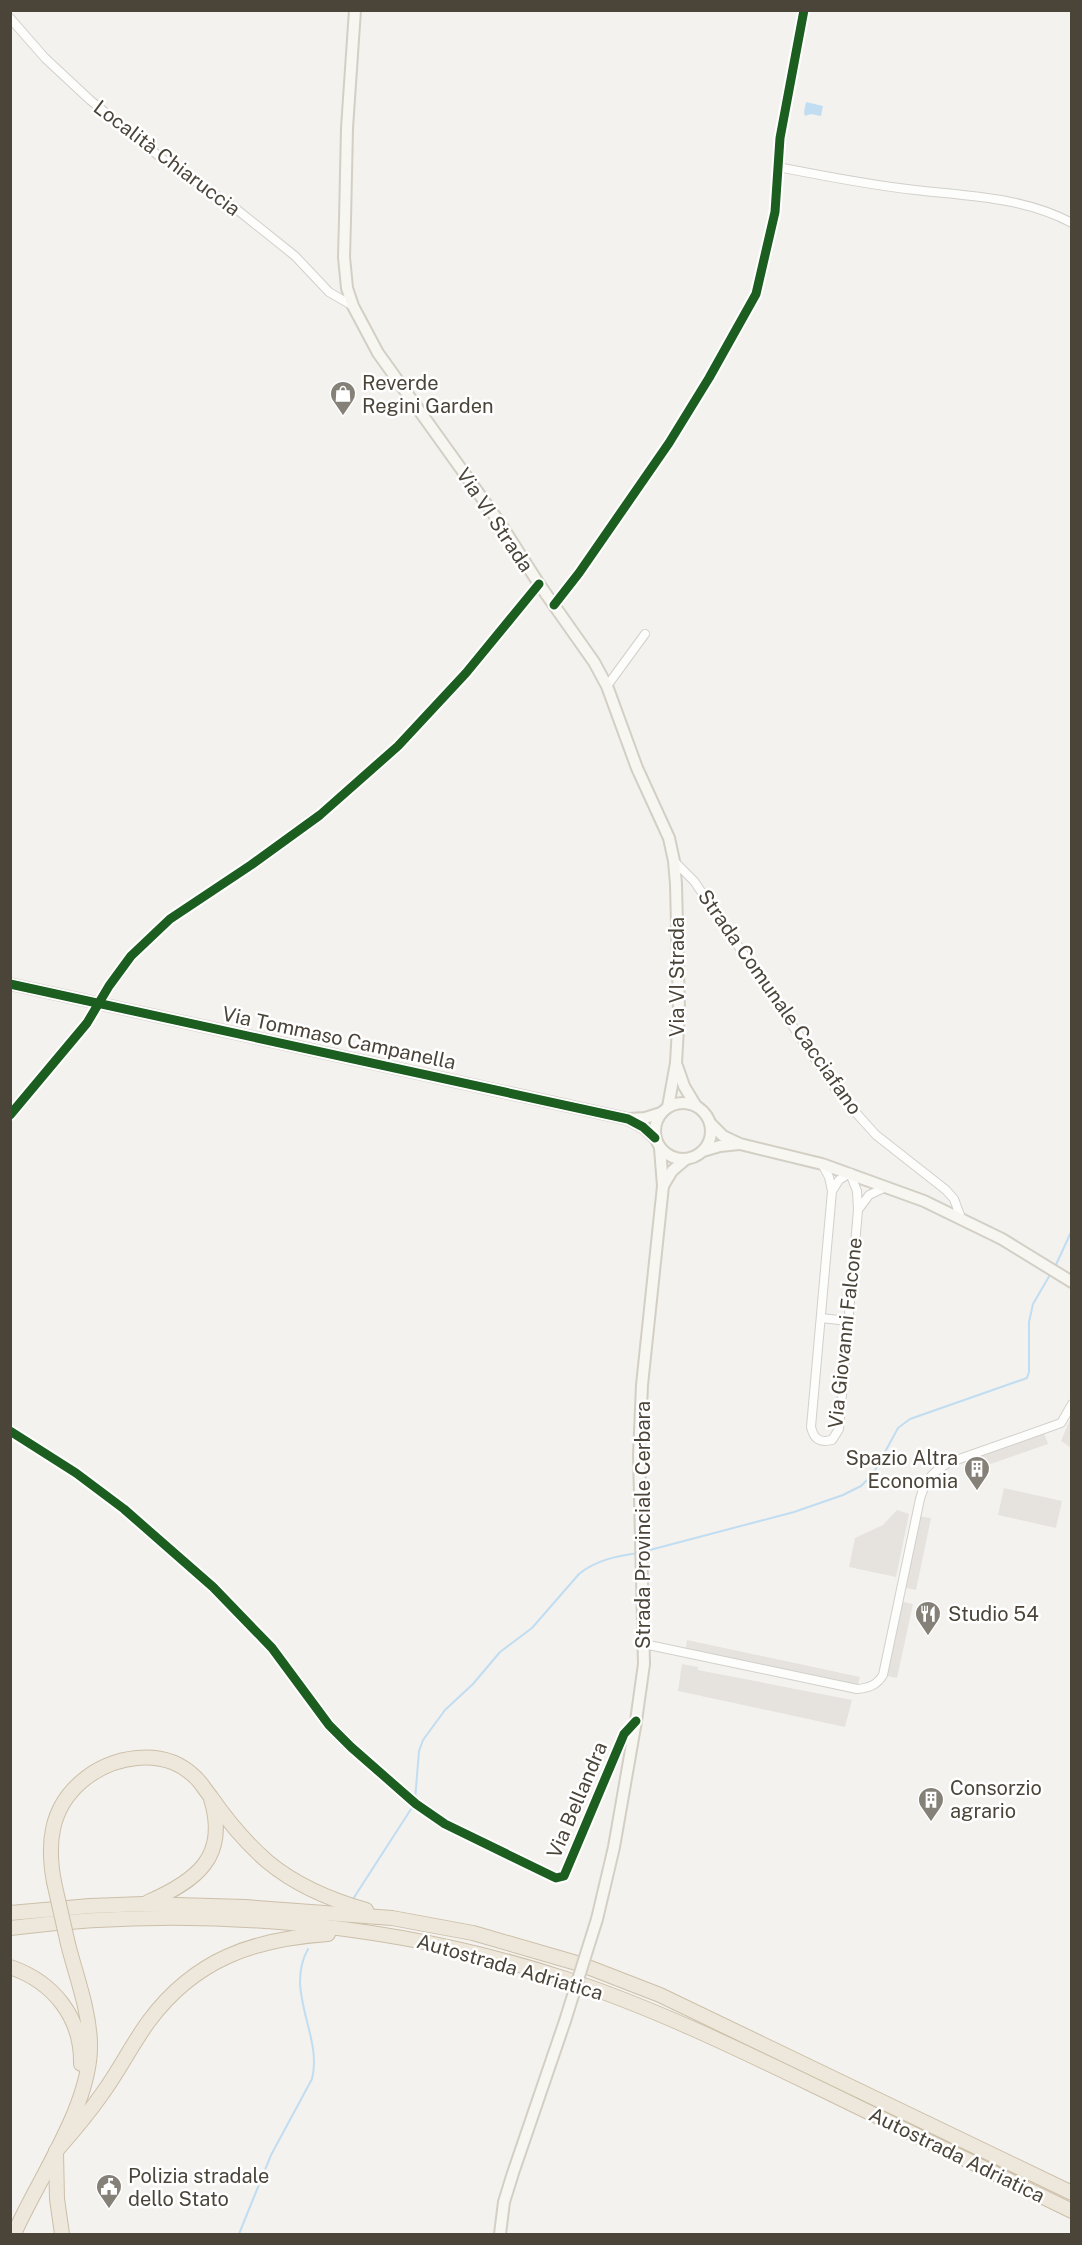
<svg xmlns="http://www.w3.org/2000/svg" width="1082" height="2245" font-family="'Public Sans',sans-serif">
<rect width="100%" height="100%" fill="#f4f2ee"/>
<g fill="#e6e3df">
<path d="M1071,1417V1448L1061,1441Z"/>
<path d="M1043,1430L1048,1444L979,1468L974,1454Z"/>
<path d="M1004,1488L1062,1501L1056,1528L998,1515Z"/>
<path d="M897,1510L909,1514L896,1577L849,1567L855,1538L883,1525Z"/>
<path d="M917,1516L931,1518L916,1590L902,1587Z"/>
<path d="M899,1601L913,1604L897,1678L883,1675Z"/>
<path d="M687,1640L860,1677L857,1689L685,1653Z"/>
<path d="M682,1664L698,1667V1670L852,1700L845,1727L678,1691Z"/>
</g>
<path fill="#c0ddf1" d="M806,102L823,106L821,116L811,114L805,116L804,112Z"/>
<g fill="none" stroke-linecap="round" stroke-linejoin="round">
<g stroke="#c0ddf1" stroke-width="2">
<path d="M1054,1269L1072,1230"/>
<path d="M646,1551L794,1512L843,1495L861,1486L873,1474L898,1428L910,1419L1027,1378L1029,1372V1322L1033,1304L1051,1273"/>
<path d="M415,1800L419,1751L423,1740L445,1710L473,1684L500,1652L532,1628L579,1574C596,1560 617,1556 638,1553"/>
<path d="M353,1899L413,1806"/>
<path d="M239,2234L271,2155L312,2079C323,2036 284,1992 308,1949"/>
</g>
<defs>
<g id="street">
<path d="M10,18L45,58L90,100L165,161L235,208L295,256L329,292L353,306"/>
<path d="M778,167C824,176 869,185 915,190C968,196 1023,197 1072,223"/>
<path d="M554,605L579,573L669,443L709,378L756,294L775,212L780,138L804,10"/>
<path d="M607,686L645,634"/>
<path d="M674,861L694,881L839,1094L876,1135L946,1190L954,1199L961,1218"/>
<path d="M10,1115L87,1023L109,986L131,956L170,919L251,865L320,815L398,746L466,673L539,584"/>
<path d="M822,1164L829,1177L832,1191L811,1427C814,1439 819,1443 832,1440L839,1429L858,1210L857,1191L850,1173L839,1180L832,1191"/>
<path d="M858,1210L869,1195L886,1187"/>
<path d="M821,1318L848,1321"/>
<path d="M10,1431L76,1473L124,1509L213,1587L272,1648L329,1725L351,1747L416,1804L445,1824L556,1878L564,1876L624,1734L636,1721"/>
<path d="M644,1644L857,1689C869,1688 877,1685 883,1675L920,1499C925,1481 931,1473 948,1463L1061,1423L1072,1404"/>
</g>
<g id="secondary">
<path d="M355,10L347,128L345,220L344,257L347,288L353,306L378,353L502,526L539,584L594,662L607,686L637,768L669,838L674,861L676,884L679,1010L676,1063L668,1107"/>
<path d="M10,984L628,1119L643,1127L655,1138"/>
<path d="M677,1066L684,1086L696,1106"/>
<circle cx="683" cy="1131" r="28"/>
<path d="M629,1119L645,1118L661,1113"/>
<path d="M710,1123L723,1136L740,1144L822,1164L924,1201L1002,1239L1072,1282"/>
<path d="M703,1151L720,1146L739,1144"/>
<path d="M663,1186L672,1171L686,1159"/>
<path d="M597,1919L614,1847L636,1721L644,1664L639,1455L642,1385L663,1186L660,1148"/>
<path d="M500,2234L504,2202L513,2173L565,2021"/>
</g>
<g id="highway">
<path d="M54,1882C47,1844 50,1809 81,1782C111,1756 162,1746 194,1776C201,1782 205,1790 211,1797C227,1820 247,1844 268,1862C297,1886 331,1900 366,1910"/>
<path d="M148,1902C196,1881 229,1857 211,1799"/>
<path d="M10,1913L90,1906L143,1904L245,1907L392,1918L473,1933L580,1964L660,1995L1072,2193"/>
<path d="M10,1928C195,1905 389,1921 566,1979C654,2008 736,2048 819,2088C903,2129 987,2170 1072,2211"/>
<path d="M10,1967C54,1982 82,2018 81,2064"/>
<path d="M56,2151C72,2133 88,2114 102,2094C119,2071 132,2044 149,2021C195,1959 254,1939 328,1934"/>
<path d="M56,2152L57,2199L62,2234"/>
<path d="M14,2234C38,2179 92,2104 90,2043C89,2009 76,1976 68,1944"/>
</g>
</defs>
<use href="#street" stroke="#d2d0cb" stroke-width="10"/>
<use href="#secondary" stroke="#d3cfc5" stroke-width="14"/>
<use href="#highway" stroke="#ccbfa9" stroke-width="16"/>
<use href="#street" stroke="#fdfdfc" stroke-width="8"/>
<use href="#secondary" stroke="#f7f6f1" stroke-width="10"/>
<use href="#highway" stroke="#ede8db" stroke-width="14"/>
<defs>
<path id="secondary-bridge" d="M565,2021L597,1919"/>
<path id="highway-bridge" d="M54,1882L68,1944"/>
</defs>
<use href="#secondary-bridge" stroke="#d3cfc5" stroke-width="14" stroke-linecap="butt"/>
<use href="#highway-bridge" stroke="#ccbfa9" stroke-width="16" stroke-linecap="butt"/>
<use href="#secondary-bridge" stroke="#f7f6f1" stroke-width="10"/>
<use href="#highway-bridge" stroke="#ede8db" stroke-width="14"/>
<defs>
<g id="cycleway">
<path d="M554,605L579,573L669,443L709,378L756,294L775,212L780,138L804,10"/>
<path d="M10,984L628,1119L643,1127L655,1138"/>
<path d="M10,1115L87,1023L109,986L131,956L170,919L251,865L320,815L398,746L466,673L539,584"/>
<path d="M10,1431L76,1473L124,1509L213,1587L272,1648L329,1725L351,1747L416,1804L445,1824L556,1878L564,1876L624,1734L636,1721"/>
</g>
</defs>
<use href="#cycleway" stroke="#fff" stroke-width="13"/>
<use href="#cycleway" stroke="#1b5e20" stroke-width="9"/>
</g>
<defs>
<symbol id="shop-pin" viewBox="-11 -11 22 30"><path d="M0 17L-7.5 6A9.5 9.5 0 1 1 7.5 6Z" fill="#868178" stroke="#fff"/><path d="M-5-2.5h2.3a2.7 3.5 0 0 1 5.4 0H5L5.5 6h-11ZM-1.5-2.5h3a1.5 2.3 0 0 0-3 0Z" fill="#fff"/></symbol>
<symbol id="building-pin" viewBox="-11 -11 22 30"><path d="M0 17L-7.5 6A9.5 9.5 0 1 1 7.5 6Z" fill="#868178" stroke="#fff"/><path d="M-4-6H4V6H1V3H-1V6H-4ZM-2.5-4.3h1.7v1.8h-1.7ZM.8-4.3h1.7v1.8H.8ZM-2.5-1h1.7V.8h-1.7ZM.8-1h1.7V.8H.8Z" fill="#fff"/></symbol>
<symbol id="restaurant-pin" viewBox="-11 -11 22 30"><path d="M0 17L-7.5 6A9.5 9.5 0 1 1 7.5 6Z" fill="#868178" stroke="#fff"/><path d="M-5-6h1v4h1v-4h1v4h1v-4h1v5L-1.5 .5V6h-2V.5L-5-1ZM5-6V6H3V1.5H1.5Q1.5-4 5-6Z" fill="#fff"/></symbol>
<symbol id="civic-pin" viewBox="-11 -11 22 30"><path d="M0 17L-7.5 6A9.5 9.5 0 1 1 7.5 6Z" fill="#868178" stroke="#fff"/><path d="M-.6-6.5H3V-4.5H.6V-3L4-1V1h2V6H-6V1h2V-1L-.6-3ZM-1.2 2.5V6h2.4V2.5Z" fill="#fff"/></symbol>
</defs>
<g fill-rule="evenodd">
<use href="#shop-pin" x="328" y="379" width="30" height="40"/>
<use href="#building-pin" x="962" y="1454" width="30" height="40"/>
<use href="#restaurant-pin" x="913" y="1599" width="30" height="40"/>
<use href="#building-pin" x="916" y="1785" width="30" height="40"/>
<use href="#civic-pin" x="94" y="2172" width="30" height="40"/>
</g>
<g text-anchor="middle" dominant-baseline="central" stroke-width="5" stroke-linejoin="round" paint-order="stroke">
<g font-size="20" fill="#4b4439" stroke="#fff">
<text transform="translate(167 158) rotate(37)">Località Chiaruccia</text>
<text transform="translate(495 520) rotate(56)">Via VI Strada</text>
<text transform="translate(677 977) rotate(-90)">Via VI Strada</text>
<text transform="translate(780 1002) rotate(55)">Strada Comunale Cacciafano</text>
<text transform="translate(339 1038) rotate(12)">Via Tommaso Campanella</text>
<text transform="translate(845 1333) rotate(-84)">Via Giovanni Falcone</text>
<text transform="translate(643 1525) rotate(-90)">Strada Provinciale Cerbara</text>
<text transform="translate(577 1800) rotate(-67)">Via Bellandra</text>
<text transform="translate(510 1967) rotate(16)">Autostrada Adriatica</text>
<text transform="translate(957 2155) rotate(26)">Autostrada Adriatica</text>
</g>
<g font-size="20" fill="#4b4439" stroke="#fff" text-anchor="start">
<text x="362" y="383">Reverde<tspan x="362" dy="23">Regini Garden</tspan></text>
<text x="958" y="1458" text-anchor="end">Spazio Altra<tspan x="958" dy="23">Economia</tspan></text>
<text x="948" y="1614">Studio 54</text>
<text x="950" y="1788">Consorzio<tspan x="950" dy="23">agrario</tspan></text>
<text x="128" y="2176">Polizia stradale<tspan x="128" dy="23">dello Stato</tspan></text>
</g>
</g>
<rect width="1082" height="2245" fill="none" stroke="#4b4439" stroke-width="24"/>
</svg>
